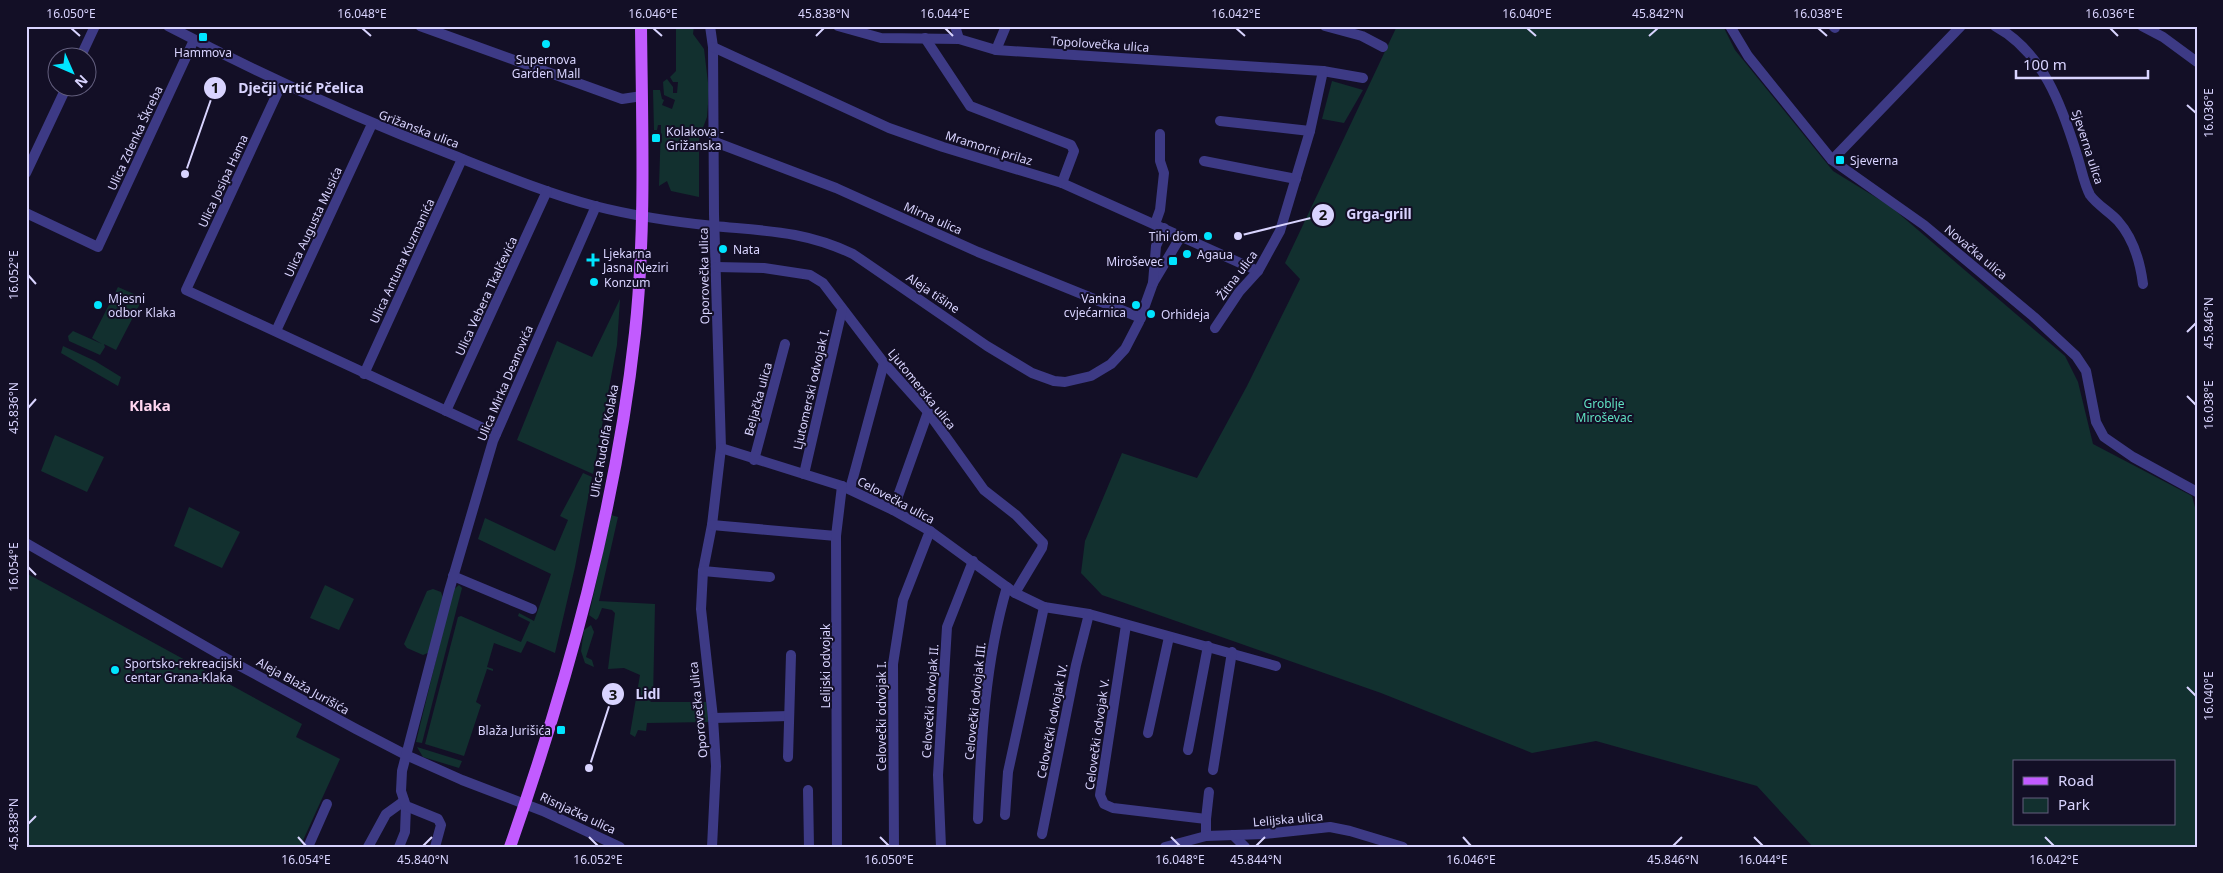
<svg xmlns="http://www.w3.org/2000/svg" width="2223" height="873" font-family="'Noto Sans',sans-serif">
<rect width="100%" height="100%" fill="#130f26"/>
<g fill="#12302f" fill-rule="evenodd">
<path d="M676,26H694L693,34L704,49L709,91L707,117L699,138V197L671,191L667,181L659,186L661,125H658L657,130H654L653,90H660L662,99L664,100L662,105L672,109L675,100L664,95L663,82L667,79L673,87V93H677L678,82H673L670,77L676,71Z"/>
<path d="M1397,26H1723L1735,50L1833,171L1890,206L2065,356L2078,382L2093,444L2192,496L2197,515V847H1813L1757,786L1596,741L1532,753L1381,693L1102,595L1081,573L1085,541L1122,453L1197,478L1247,386L1300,279L1285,263ZM2014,762H2174V824H2014Z"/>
<path d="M1332,81L1363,90L1344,123L1322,119Z"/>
<path d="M118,287L143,298L116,350L104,344L105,347L100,355L69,341L68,336L73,331L102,344L92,338Z"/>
<path d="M620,299L617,345L593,474L517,440L557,341L592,357Z"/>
<path d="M63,346L95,361L121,377L118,386L61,353Z"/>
<path d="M55,435L104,457L87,492L41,471Z"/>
<path d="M583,473L592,477L575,567L555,653L527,641L521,653L494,643L487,667L493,669V671L487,669L476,702L481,705L464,756L425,744L458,617L461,616L521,642L530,622L518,616L519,613L534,621L551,574L478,539L485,518L555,551L568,520L560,516Z"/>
<path d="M189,507L240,532L222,568L174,546Z"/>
<path d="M611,515L618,517L599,601L655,604L653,699L650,702H706L709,722L647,723L646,731L638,730L635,737L630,734L640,675L624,668L608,669L615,613L612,610L602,608L598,618L596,620L589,615Z"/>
<path d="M26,573L302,724L296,737L340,759L300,847H26Z"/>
<path d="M325,585L354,599L339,630L310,618Z"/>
<path d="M459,585L462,588L422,743L416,742L453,590Z"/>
<path d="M433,589L441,592L443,598L430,652L423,655L407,648L404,644L427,591Z"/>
<path d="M591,625L594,632L586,657L592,660L594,667L585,663L581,651L584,630Z"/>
<path d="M417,747L462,761L459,768L423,757Z"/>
</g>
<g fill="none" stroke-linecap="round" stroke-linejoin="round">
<g stroke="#3d3a85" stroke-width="10">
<path d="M168,26C260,74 353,117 450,154C498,173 546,193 595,206C634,216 675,222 714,226C766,231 805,231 853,254L987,346L1032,373L1054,381L1065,382L1091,376L1111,364L1125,349L1139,322L1153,283L1181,236"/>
<path d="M420,26L622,99L642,96"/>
<path d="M710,26L713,47L714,214L721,448L712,525L703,571L701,609L713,718L716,766L712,847"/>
<path d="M838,26L881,38L959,39L996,50L1323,71L1363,78"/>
<path d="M955,26L959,39"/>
<path d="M1325,26L1362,36L1383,47"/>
<path d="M1730,26L1748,56L1832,160L1924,225L2034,317L2076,356L2086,371L2096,422L2104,437L2133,457L2197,492"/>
<path d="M1833,26L1835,28"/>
<path d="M1995,26C2043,52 2062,106 2077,155C2081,167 2084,184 2090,195C2097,205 2110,212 2118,221C2134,239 2140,261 2143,284"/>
<path d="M2142,26L2163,37L2197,62"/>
<path d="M925,38L970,106L1071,145L1074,151L1062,183"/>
<path d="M713,47L889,128L943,147L1062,183L1258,271"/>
<path d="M996,50L1006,26"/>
<path d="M80,58L95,26"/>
<path d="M282,83L186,290L496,434"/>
<path d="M1220,121L1310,131"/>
<path d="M715,142L836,188L978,252L1141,318"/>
<path d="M1832,160L1961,26"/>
<path d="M1204,161L1296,179"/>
<path d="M26,173L66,88"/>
<path d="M26,213L98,247L194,40"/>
<path d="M1155,224L1160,210L1164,173L1160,161V134"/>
<path d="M716,267L764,268L810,275L823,283L884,363L928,412L984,490L1016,515L1043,543L1042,548L1015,593"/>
<path d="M1153,283L1156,246L1164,228"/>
<path d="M1215,328L1239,292L1258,271L1280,231L1310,131L1323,71"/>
<path d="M276,331L372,124"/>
<path d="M364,374L462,159"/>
<path d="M446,411L547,191"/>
<path d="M721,448L842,486L893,510L930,531L1015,593L1044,607L1089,614L1276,666"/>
<path d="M754,460L785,344"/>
<path d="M804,474L842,310"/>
<path d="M850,489L884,363"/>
<path d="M893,510L928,412"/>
<path d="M712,525L836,536"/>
<path d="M26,543L229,660L356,729L406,755L462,780L543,811L620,847"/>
<path d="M703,571L770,577"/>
<path d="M453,576L532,609"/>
<path d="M1126,625L1100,795L1104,804L1113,808L1206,819"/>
<path d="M713,718L789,716"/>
<path d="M1148,733L1169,637"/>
<path d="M1188,750L1208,646"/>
<path d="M788,757L791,655"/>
<path d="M1213,770L1232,652"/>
<path d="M808,790L809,847"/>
<path d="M1005,815L1008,772L1044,607"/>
<path d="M978,819C981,741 985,661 1007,587"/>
<path d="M1042,834L1076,665L1089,614"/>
<path d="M1233,835L1245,847"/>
<path d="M1206,836V819L1209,792"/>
<path d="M308,847L327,804"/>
<path d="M368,847L386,814L404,801"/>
<path d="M399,847L405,832L406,806"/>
<path d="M435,847L441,825L438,819L406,806L401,791L402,771L449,591L493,441L596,206"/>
<path d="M837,847L836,536L842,486"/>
<path d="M894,847L893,664L903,600L930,531"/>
<path d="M941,847L938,775L947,627L973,561"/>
<path d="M1165,847L1206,836L1264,834L1330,827L1350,831L1403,847"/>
</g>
<path stroke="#c25bff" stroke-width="12" d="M510,847C568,681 616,508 635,333C646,231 642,128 641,26"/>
</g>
<path fill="none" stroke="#d9d4ff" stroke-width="2" d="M71,28L80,36M362,28L371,36M653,28L662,36M945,28L953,36M1236,28L1245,36M1527,28L1536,36M1818,28L1827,36M2110,28L2118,36M816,36L824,28M1649,36L1658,28M2187,105L2196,113M28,275L36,284M2187,332L2196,323M2187,396L2196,405M28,408L36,399M28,567L36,575M2187,687L2196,696M28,824L36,816M298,837L306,846M589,837L598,846M880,837L889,846M1171,837L1180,846M1463,837L1471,846M1754,837L1763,846M2045,837L2054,846M423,846L432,837M1256,846L1265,837M1673,846L1682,837"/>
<g fill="#00e5ff" stroke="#130f26" stroke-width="2">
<rect x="198" y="32" width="10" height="10" rx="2.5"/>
<circle cx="546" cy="44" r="5"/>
<rect x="651" y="133" width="10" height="10" rx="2.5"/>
<rect x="1835" y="155" width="10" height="10" rx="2.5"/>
<circle cx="1208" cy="236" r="5"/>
<circle cx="723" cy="249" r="5"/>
<circle cx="1187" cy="254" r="5"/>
<path d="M590.5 252.5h5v5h5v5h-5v5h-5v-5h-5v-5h5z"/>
<rect x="1168" y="256" width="10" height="10" rx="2.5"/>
<circle cx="594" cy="282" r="5"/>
<circle cx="98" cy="305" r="5"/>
<circle cx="1136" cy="305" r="5"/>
<circle cx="1151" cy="314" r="5"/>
<circle cx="115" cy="670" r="5"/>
<rect x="556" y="725" width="10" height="10" rx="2.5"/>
</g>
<g text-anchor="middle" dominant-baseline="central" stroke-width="4" stroke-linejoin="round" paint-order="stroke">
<g font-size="12" fill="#d9d4ff" stroke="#130f26">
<text transform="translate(1100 44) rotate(4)">Topolovečka ulica</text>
<text transform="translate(419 129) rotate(21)">Grižanska ulica</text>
<text transform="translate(135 138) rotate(-65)">Ulica Zdenka Škreba</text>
<text transform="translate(2088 147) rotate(72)">Sjeverna ulica</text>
<text transform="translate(989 148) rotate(17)">Mramorni prilaz</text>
<text transform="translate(223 181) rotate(-65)">Ulica Josipa Hama</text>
<text transform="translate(933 218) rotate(24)">Mirna ulica</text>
<text transform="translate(313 222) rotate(-65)">Ulica Augusta Musića</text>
<text transform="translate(1976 252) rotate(40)">Novačka ulica</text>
<text transform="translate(402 261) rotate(-65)">Ulica Antuna Kuzmanića</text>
<text transform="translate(1237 275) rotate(-53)">Žitna ulica</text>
<text transform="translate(704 276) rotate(-91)">Oporovečka ulica</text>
<text transform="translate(933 293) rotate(34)">Aleja tišine</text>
<text transform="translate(486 296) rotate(-65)">Ulica Vebera Tkalčevića</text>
<text transform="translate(505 383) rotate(-67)">Ulica Mirka Deanovića</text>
<text transform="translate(811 389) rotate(-77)">Ljutomerski odvojak I.</text>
<text transform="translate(922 389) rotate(51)">Ljutomerska ulica</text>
<text transform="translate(758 399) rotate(-75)">Beljačka ulica</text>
<text transform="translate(604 441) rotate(-80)">Ulica Rudolfa Kolaka</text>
<text transform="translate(896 500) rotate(28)">Celovečka ulica</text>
<text transform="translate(825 666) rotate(-90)">Lelijski odvojak</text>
<text transform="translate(303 686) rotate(29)">Aleja Blaža Jurišića</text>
<text transform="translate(930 701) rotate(-86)">Celovečki odvojak II.</text>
<text transform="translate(975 701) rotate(-84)">Celovečki odvojak III.</text>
<text transform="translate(698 710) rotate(-96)">Oporovečka ulica</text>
<text transform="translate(881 716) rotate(-90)">Celovečki odvojak I.</text>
<text transform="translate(1052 721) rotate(-79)">Celovečki odvojak IV.</text>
<text transform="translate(1097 734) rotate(-82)">Celovečki odvojak V.</text>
<text transform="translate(578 813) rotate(25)">Risnjačka ulica</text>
<text transform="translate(1288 819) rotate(-5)">Lelijska ulica</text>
</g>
<g font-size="12" fill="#d9d4ff" stroke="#130f26" text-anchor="start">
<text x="203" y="52" text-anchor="middle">Hammova</text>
<text x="546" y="59" text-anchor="middle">Supernova<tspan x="546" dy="14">Garden Mall</tspan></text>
<text x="666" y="131">Kolakova -<tspan x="666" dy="14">Grižanska</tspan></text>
<text x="1850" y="160">Sjeverna</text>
<text x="1198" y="236" text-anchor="end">Tihi dom</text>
<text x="733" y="249">Nata</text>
<text x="603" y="253">Ljekarna<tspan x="603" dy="14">Jasna Neziri</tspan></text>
<text x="1197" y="254">Agaua</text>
<text x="1163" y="261" text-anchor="end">Miroševec</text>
<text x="604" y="282">Konzum</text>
<text x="108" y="298">Mjesni<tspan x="108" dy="14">odbor Klaka</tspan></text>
<text x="1126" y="298" text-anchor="end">Vankina<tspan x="1126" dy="14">cvjećarnica</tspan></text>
<text x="1161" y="314">Orhideja</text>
<text x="125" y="663">Sportsko-rekreacijski<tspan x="125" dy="14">centar Grana-Klaka</tspan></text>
<text x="551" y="730" text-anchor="end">Blaža Jurišića</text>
</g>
<g font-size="12" fill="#5fe0c0" stroke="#130f26">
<text x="1604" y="403">Groblje<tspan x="1604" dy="14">Miroševac</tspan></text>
</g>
<g font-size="15" font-weight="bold" fill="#ffd6f0" stroke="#130f26">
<text x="150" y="405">Klaka</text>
</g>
</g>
<path fill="none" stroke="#d9d4ff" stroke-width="2" d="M185 174L215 88M1238 236L1323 215M589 768L613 694"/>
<g fill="#d9d4ff" stroke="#130f26" stroke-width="2">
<circle cx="185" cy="174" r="5"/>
<circle cx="1238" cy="236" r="5"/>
<circle cx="589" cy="768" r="5"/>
<circle cx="215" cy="88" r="12"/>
<circle cx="1323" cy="215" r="12"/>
<circle cx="613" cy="694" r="12"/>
</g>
<g font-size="15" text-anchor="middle" font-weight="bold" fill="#111">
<text x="215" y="93">1</text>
<text x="1323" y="220">2</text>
<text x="613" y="700">3</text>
</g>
<g font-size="14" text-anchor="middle" font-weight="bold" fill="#d9d4ff" stroke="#130f26" stroke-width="4" stroke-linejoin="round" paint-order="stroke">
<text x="301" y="93">Dječji vrtić Pčelica</text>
<text x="1379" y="219">Grga-grill</text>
<text x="648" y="699">Lidl</text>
</g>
<rect width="2223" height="873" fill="none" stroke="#130f26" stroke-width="55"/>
<rect x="2013" y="760" width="162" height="65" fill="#130f26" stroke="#625e7d"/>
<rect x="2023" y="777" width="25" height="8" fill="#c25bff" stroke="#625e7d"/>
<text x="2058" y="786" font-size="15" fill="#d9d4ff">Road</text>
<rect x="2023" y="798" width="25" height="15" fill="#12302f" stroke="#625e7d"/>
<text x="2058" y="810" font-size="15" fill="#d9d4ff">Park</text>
<g transform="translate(72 72) rotate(135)"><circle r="24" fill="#130f26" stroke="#625e7d"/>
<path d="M0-4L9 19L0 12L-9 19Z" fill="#00e5ff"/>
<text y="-8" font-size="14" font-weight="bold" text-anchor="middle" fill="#d9d4ff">N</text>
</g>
<path d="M2016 70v8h132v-8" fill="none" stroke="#d9d4ff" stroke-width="2.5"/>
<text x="2023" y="70" font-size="15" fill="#d9d4ff" stroke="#130f26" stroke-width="4" paint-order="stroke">100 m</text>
<rect x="28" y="28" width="2168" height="818" fill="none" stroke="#d9d4ff" stroke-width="2"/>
<g font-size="12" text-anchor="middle" fill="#d9d4ff">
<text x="71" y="18">16.050°E</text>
<text x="362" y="18">16.048°E</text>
<text x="653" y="18">16.046°E</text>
<text x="824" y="18">45.838°N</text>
<text x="945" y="18">16.044°E</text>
<text x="1236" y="18">16.042°E</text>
<text x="1527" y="18">16.040°E</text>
<text x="1658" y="18">45.842°N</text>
<text x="1818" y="18">16.038°E</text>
<text x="2110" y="18">16.036°E</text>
<text transform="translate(2209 113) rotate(-90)" y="4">16.036°E</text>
<text transform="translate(14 275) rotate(-90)" y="4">16.052°E</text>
<text transform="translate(2209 323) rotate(-90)" y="4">45.846°N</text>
<text transform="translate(2209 405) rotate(-90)" y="4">16.038°E</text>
<text transform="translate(14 408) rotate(-90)" y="4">45.836°N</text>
<text transform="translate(14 567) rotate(-90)" y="4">16.054°E</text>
<text transform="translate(2209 696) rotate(-90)" y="4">16.040°E</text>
<text transform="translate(14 824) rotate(-90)" y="4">45.838°N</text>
<text x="306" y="864">16.054°E</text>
<text x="423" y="864">45.840°N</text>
<text x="598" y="864">16.052°E</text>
<text x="889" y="864">16.050°E</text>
<text x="1180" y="864">16.048°E</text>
<text x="1256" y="864">45.844°N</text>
<text x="1471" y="864">16.046°E</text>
<text x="1673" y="864">45.846°N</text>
<text x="1763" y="864">16.044°E</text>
<text x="2054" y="864">16.042°E</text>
</g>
</svg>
